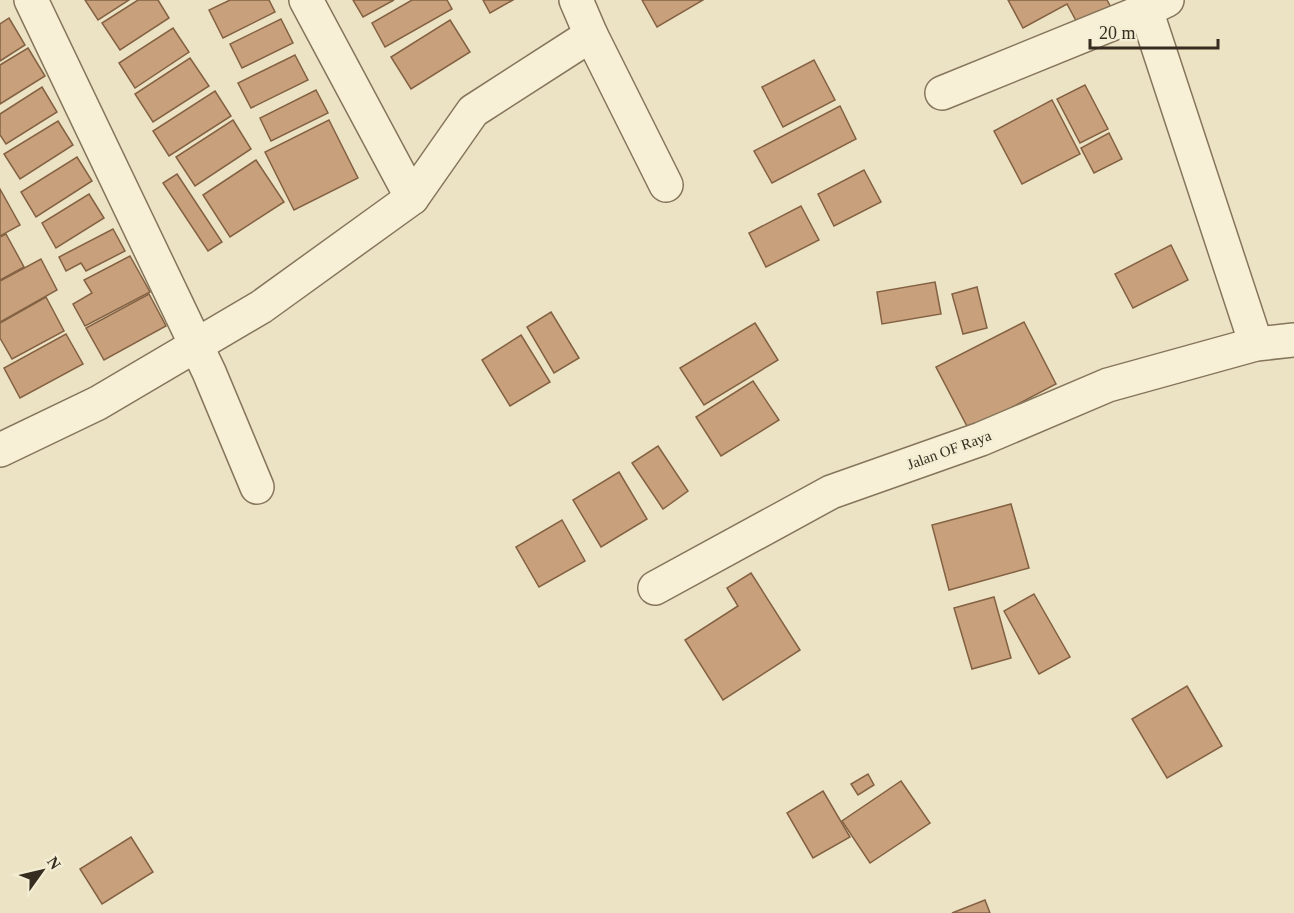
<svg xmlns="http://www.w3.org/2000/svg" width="1294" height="913" font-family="'Times New Roman',serif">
<rect width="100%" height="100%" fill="#ece3c4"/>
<g fill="#c8a17c" stroke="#836142" stroke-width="1.5">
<path d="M85,0H129L98,20Z"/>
<path d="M138,0H158L169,18L120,50L102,23Z"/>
<path d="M230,0H269L275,12L223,38L209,10Z"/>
<path d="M353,0H394L363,17Z"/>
<path d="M412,0H447L452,9L385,47L372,23Z"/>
<path d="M483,0H513L490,13Z"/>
<path d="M642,0H703L657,27Z"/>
<path d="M1008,0H1107L1114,13L1081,30L1067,4L1023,28Z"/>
<path d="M9,18L25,45L0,61V24Z"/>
<path d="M281,19L293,43L242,68L230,44Z"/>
<path d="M450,20L470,52L411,89L391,57Z"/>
<path d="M173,28L189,52L135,88L119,63Z"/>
<path d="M28,48L45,76L0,104V65Z"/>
<path d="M295,55L308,80L251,108L238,83Z"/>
<path d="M190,58L209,86L153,122L135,94Z"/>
<path d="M814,60L835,100L783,127L762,87Z"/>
<path d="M1085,85L1108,129L1080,143L1057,99Z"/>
<path d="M42,87L57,112L6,144L0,135V114Z"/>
<path d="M316,90L328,113L271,141L260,118Z"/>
<path d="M215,91L231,116L169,156L153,131Z"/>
<path d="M1052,100L1080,154L1022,184L994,131Z"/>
<path d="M840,106L856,139L772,183L754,151Z"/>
<path d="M233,120L251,149L195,186L176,157Z"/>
<path d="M329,120L358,178L294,210L265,152Z"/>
<path d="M58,121L73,145L20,179L4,154Z"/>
<path d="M1109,133L1122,159L1094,173L1081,148Z"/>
<path d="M77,157L92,181L36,217L21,192Z"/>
<path d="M256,160L284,202L230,237L203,195Z"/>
<path d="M864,170L881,202L834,226L818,194Z"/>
<path d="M177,174L222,242L208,251L163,183Z"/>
<path d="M0,189L20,225L0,236Z"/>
<path d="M89,194L104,218L56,248L42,223Z"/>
<path d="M801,206L819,240L766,267L749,233Z"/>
<path d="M113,229L125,251L86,271L81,263L66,271L59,257Z"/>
<path d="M6,234L24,267L0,280V237Z"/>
<path d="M1171,245L1188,280L1133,308L1115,274Z"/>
<path d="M130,256L150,292L85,326L73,304L92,293L84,280Z"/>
<path d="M41,259L57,290L0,322V281Z"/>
<path d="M935,282L941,314L882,324L877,292Z"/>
<path d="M977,287L987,328L963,334L952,294Z"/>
<path d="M149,294L166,326L104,360L86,328Z"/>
<path d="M46,297L64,331L12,359L0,338V323Z"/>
<path d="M551,312L579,358L554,373L527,327Z"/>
<path d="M1024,322L1056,384L969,430L936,367Z"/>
<path d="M755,323L778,360L704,405L680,368Z"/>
<path d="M66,334L83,364L20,398L4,368Z"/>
<path d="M521,335L550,382L510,406L482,360Z"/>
<path d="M753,381L779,420L721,456L696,417Z"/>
<path d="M658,446L688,491L663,509L632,463Z"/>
<path d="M619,472L647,519L601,547L573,500Z"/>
<path d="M1011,504L1029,568L949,590L932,525Z"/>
<path d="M562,520L585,561L539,587L516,547Z"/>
<path d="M751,573L800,650L723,700L685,640L738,606L727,588Z"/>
<path d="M1034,594L1070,657L1039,674L1004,611Z"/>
<path d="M994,597L1011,658L972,669L954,608Z"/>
<path d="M1187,686L1222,746L1167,778L1132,719Z"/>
<path d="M868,774L874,785L858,795L851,784Z"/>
<path d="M901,781L930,823L870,863L842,821Z"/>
<path d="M823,791L850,837L813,858L787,813Z"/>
<path d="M131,837L153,872L102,904L80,869Z"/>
<path d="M985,900L990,913H952Z"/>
</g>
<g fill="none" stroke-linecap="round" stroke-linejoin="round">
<defs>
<g id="street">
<path d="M31,0L209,372L257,487"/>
<path d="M306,0L412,198"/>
<path d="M576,0L591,35L666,185"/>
<path d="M1146,10L1256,344"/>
<path d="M942,93L1146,10L1167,0"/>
<path d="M0,450L98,403L261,307L412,198L473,111L591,35"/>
<path d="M655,588L831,492L981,439L1108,385L1256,344L1294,340"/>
</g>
</defs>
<use href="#street" stroke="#85755b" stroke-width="36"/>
<use href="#street" stroke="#f7f0d6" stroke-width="33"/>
</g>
<g text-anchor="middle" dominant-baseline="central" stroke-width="5" stroke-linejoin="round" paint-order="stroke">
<g font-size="15" fill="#362c1f" stroke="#f3edd3">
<text transform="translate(949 450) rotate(-20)">Jalan OF Raya</text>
</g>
</g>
<g transform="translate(42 871) rotate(56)" stroke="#f3edd3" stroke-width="4.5" paint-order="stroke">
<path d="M0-4.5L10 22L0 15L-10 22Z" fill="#362c1f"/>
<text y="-9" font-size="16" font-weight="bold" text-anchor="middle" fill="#362c1f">N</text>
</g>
<path d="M1090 39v9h128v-9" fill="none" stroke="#362c1f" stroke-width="3"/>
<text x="1099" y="39" font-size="18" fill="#362c1f" stroke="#f3edd3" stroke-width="4.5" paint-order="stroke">20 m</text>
</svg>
